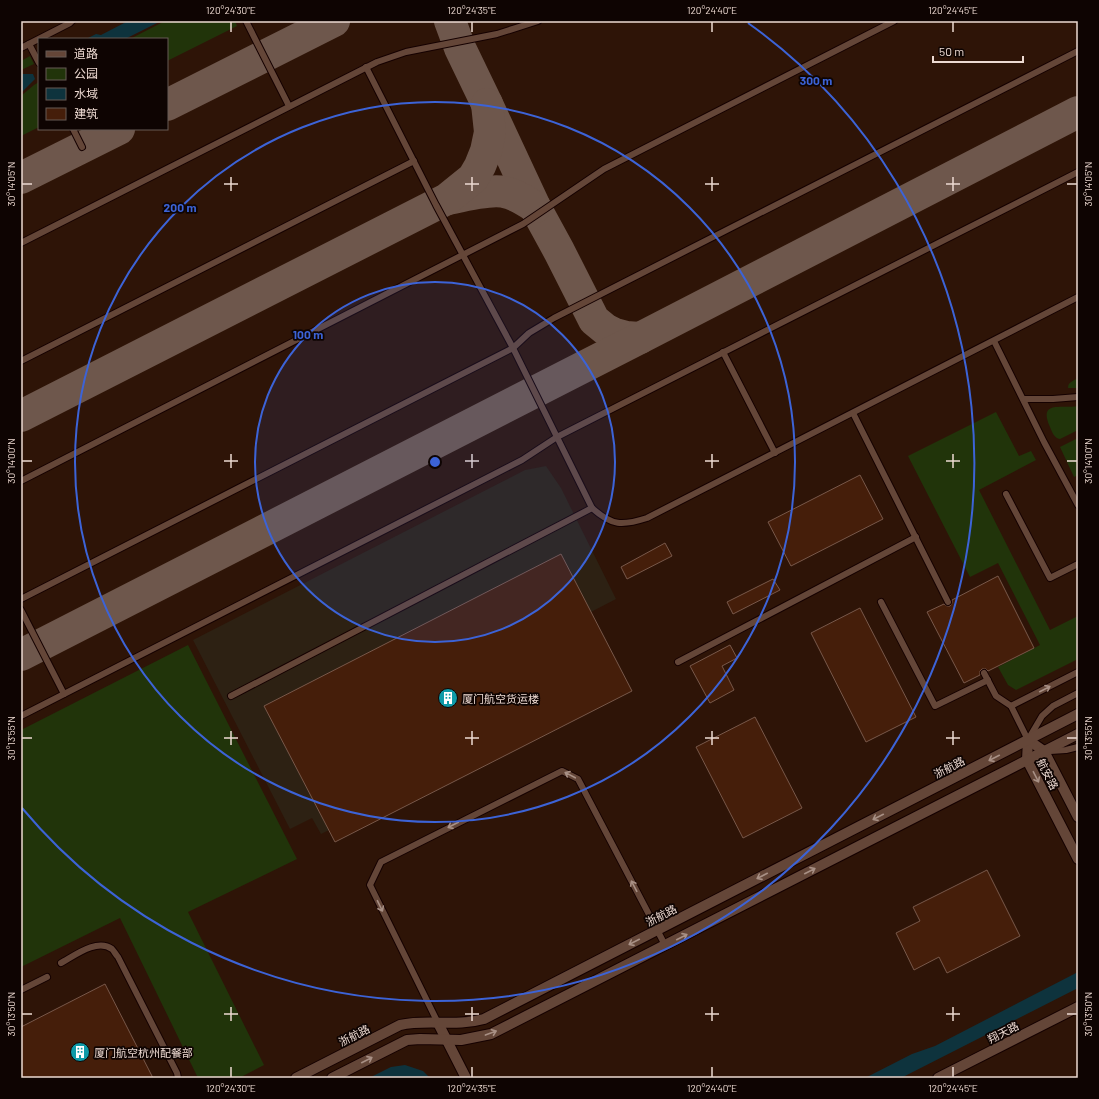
<svg xmlns="http://www.w3.org/2000/svg" width="1099" height="1099" font-family="Barlow,'Noto Sans SC',sans-serif">
<rect width="100%" height="100%" fill="#2e1407"/>
<path fill="#2d2113" d="M546,466L561,488L616,599L591,612L632,691L335,842L329,830L321,834L312,818L290,829L193,640L525,470Z"/>
<g fill="#21340a">
<path d="M165,21H235L237,26L167,61V39H130Z"/>
<path d="M30,56L34,64L21,70V61Z"/>
<path d="M39,82V127L21,136V96L34,85Z"/>
<path d="M1078,378V388H1068C1068,382 1073,381 1078,378Z"/>
<path d="M1078,406V430L1060,439C1054,438 1052,432 1050,427C1038,400 1061,409 1078,406Z"/>
<path d="M996,412L1019,456L1031,451L1036,460L979,490L1050,630L1078,616V659L1016,690L1008,685L998,667L1040,645L998,563L970,577L908,456Z"/>
<path d="M1078,438V475L1074,477L1060,447Z"/>
<path d="M188,645L297,859L188,912L264,1065L239,1078H198L120,918L21,967V730Z"/>
</g>
<g fill="#0e333d">
<path d="M128,21H161L125,39H86L96,34L101,35Z"/>
<path d="M21,74H33L35,79L21,93Z"/>
<path d="M1078,972V988L901,1078H865L912,1054L935,1046Z"/>
<path d="M405,1065L423,1071L430,1078H369L391,1067Z"/>
</g>
<g fill="none" stroke-linecap="round" stroke-linejoin="round">
<g stroke="#6e574c" stroke-width="32">
<path d="M450,21L460,48L487,104L535,207L559,251L594,320L605,329L615,334L626,337L640,338"/>
<path d="M167,105L334,21"/>
<path d="M21,178L119,129"/>
<path d="M448,199C462,196 491,189 504,192C515,194 526,201 535,207"/>
<path d="M21,416L447,199L473,178L480,166L486,151L490,132L487,104"/>
<path d="M21,655L640,338L1078,112"/>
</g>
</g>
<g fill="#451e0a" stroke="#78584a">
<path d="M860,475L883,519L791,566L768,522Z"/>
<path d="M665,543L672,556L627,579L621,567Z"/>
<path d="M561,554L632,691L335,842L264,706Z"/>
<path d="M998,576L1034,648L988,671L986,669H982L980,671V675L964,683L927,612L944,604L947,606H950L952,603V600Z"/>
<path d="M773,579L780,590L733,614L727,602Z"/>
<path d="M860,608L916,717L866,742L811,633Z"/>
<path d="M730,645L737,658L722,666L734,690L710,703L690,666Z"/>
<path d="M755,717L802,808L743,838L696,747Z"/>
<path d="M987,870L1020,936L947,973L939,957L914,970L896,933L920,921L913,907Z"/>
<path d="M105,984L153,1078H21V1027Z"/>
</g>
<g fill="none" stroke-linecap="round" stroke-linejoin="round">
<defs>
<g id="lane">
<path d="M246,21L289,106"/>
<path d="M29,44L39,63"/>
<path d="M21,48L70,23L72,21"/>
<path d="M366,67L436,205L513,348L592,508C612,526 622,526 647,518L1078,297"/>
<path d="M73,129L82,147"/>
<path d="M21,243L377,62L406,52L497,34L538,21"/>
<path d="M994,341L1044,442L1078,505"/>
<path d="M723,352L775,453"/>
<path d="M21,361L414,161"/>
<path d="M1024,399H1053L1078,397"/>
<path d="M853,413L948,602"/>
<path d="M21,481L523,224L604,169L894,21"/>
<path d="M1006,494L1050,578L1078,564"/>
<path d="M21,599L513,348L529,333L554,318L1078,51"/>
<path d="M881,602L935,706L988,680"/>
<path d="M21,610L64,694"/>
<path d="M678,662L916,537"/>
<path d="M984,673L996,696L1011,706L1028,740"/>
<path d="M231,696L592,508"/>
<path d="M1011,706L1078,672"/>
<path d="M21,716L522,460L557,437L1078,172"/>
<path d="M1029,738L1042,716L1053,706L1078,693"/>
<path d="M1050,751L1066,750L1078,747"/>
<path d="M61,963C74,956 97,938 112,949C114,951 116,955 118,957L177,1073L178,1078"/>
<path d="M21,990L47,977"/>
<path d="M438,1023L370,885L381,862L562,771L578,779L665,945"/>
</g>
<g id="street">
<path d="M1028,740L1027,760L1078,859"/>
<path d="M1028,740L1044,751L1078,817"/>
<path d="M438,1023L466,1078"/>
<path d="M296,1078L400,1025C428,1019 456,1027 484,1019L1078,714"/>
<path d="M332,1078L407,1040L420,1039L461,1040L491,1034L1078,734"/>
<path d="M938,1078L1078,1007"/>
</g>
</defs>
<use href="#lane" stroke="#150100" stroke-width="8"/>
<use href="#street" stroke="#150100" stroke-width="12"/>
<use href="#lane" stroke="#644638" stroke-width="6"/>
<use href="#street" stroke="#644638" stroke-width="10"/>
</g>
<defs><path id="oneway-shaft" d="M-6 0H5M1.5-3L5.5 0L1.5 3" fill="none" stroke-width="1.6" stroke-linecap="round" stroke-linejoin="round"/></defs>
<g stroke="#a89085">
<use href="#oneway-shaft" transform="translate(1045 689) rotate(-27)"/>
<use href="#oneway-shaft" transform="translate(994 758) rotate(153)"/>
<use href="#oneway-shaft" transform="translate(570 775) rotate(-152)"/>
<use href="#oneway-shaft" transform="translate(1036 777) rotate(63)"/>
<use href="#oneway-shaft" transform="translate(878 817) rotate(153)"/>
<use href="#oneway-shaft" transform="translate(453 825) rotate(153)"/>
<use href="#oneway-shaft" transform="translate(810 871) rotate(-27)"/>
<use href="#oneway-shaft" transform="translate(762 876) rotate(153)"/>
<use href="#oneway-shaft" transform="translate(634 886) rotate(-118)"/>
<use href="#oneway-shaft" transform="translate(380 906) rotate(64)"/>
<use href="#oneway-shaft" transform="translate(682 937) rotate(-27)"/>
<use href="#oneway-shaft" transform="translate(634 942) rotate(153)"/>
<use href="#oneway-shaft" transform="translate(491 1033) rotate(-20)"/>
<use href="#oneway-shaft" transform="translate(367 1060) rotate(-27)"/>
</g>
<path fill="none" stroke="#eddad2" stroke-width="1.5" d="M231,22V32M472,22V32M712,22V32M953,22V32M231,177V191M472,177V191M712,177V191M953,177V191M22,184H32M224,184H238M465,184H479M705,184H719M946,184H960M1067,184H1077M231,454V468M472,454V468M712,454V468M953,454V468M22,461H32M224,461H238M465,461H479M705,461H719M946,461H960M1067,461H1077M231,731V745M472,731V745M712,731V745M953,731V745M22,738H32M224,738H238M465,738H479M705,738H719M946,738H960M1067,738H1077M231,1007V1021M472,1007V1021M712,1007V1021M953,1007V1021M22,1014H32M224,1014H238M465,1014H479M705,1014H719M946,1014H960M1067,1014H1077M231,1067V1077M472,1067V1077M712,1067V1077M953,1067V1077"/>
<circle cx="435" cy="462" r="180" fill="#3c63d7" fill-opacity=".12"/>
<g fill="none" stroke="#3c63d7" stroke-width="2">
<circle cx="435" cy="462" r="180"/>
<circle cx="435" cy="462" r="360"/>
<path d="M748 23A539 539 0 1 1 22 808"/>
</g>
<defs>
<symbol id="building-disc" viewBox="-11 -11 22 22"><circle r="9.5" fill="#0f9aa8" stroke="#0e0402"/><path d="M-4-6H4V6H1V3H-1V6H-4ZM-2.5-4.3h1.7v1.8h-1.7ZM.8-4.3h1.7v1.8H.8ZM-2.5-1h1.7V.8h-1.7ZM.8-1h1.7V.8H.8Z" fill="#fff"/></symbol>
</defs>
<g fill-rule="evenodd">
<use href="#building-disc" x="437" y="687" width="22" height="22"/>
<use href="#building-disc" x="69" y="1041" width="22" height="22"/>
</g>
<g text-anchor="middle" dominant-baseline="central" stroke-width="3.5" stroke-linejoin="round" paint-order="stroke">
<g font-size="11" fill="#eddad2" stroke="#0e0402" text-anchor="start">
<text x="462" y="698">厦门航空货运楼</text>
<text x="94" y="1052">厦门航空杭州配餐部</text>
</g>
<g font-size="11" fill="#eddad2" stroke="#0e0402">
<text transform="translate(949 767) rotate(-27)">浙航路</text>
<text transform="translate(1048 774) rotate(63)">航安路</text>
<text transform="translate(661 915) rotate(-27)">浙航路</text>
<text transform="translate(1003 1032) rotate(-27)">翔天路</text>
<text transform="translate(354 1035) rotate(-27)">浙航路</text>
</g>
</g>
<circle cx="435" cy="462" r="6" fill="#3c63d7" stroke="#0e0402" stroke-width="2"/>
<g font-size="12" text-anchor="middle" font-weight="bold" fill="#3c63d7" stroke="#0e0402" stroke-width="3.5" stroke-linejoin="round" paint-order="stroke">
<text x="816" y="85">300 m</text>
<text x="180" y="212">200 m</text>
<text x="308" y="339">100 m</text>
</g>
<rect width="1099" height="1099" fill="none" stroke="#0e0402" stroke-width="44"/>
<rect x="38" y="38" width="130" height="92" fill="#0e0402" stroke="#675a55"/>
<rect x="46" y="51" width="20" height="6" fill="#644638" stroke="#675a55"/>
<text x="74" y="58" font-size="12" fill="#eddad2">道路</text>
<rect x="46" y="68" width="20" height="12" fill="#21340a" stroke="#675a55"/>
<text x="74" y="78" font-size="12" fill="#eddad2">公园</text>
<rect x="46" y="88" width="20" height="12" fill="#0e333d" stroke="#675a55"/>
<text x="74" y="98" font-size="12" fill="#eddad2">水域</text>
<rect x="46" y="108" width="20" height="12" fill="#451e0a" stroke="#675a55"/>
<text x="74" y="118" font-size="12" fill="#eddad2">建筑</text>
<path d="M933 56v6h90v-6" fill="none" stroke="#eddad2" stroke-width="2"/>
<text x="939" y="56" font-size="12" fill="#eddad2" stroke="#0e0402" stroke-width="3" paint-order="stroke">50 m</text>
<rect x="22" y="22" width="1055" height="1055" fill="none" stroke="#eddad2" stroke-width="1.5"/>
<g font-size="10" text-anchor="middle" fill="#eddad2">
<text x="231" y="14">120°24'30"E</text>
<text x="472" y="14">120°24'35"E</text>
<text x="712" y="14">120°24'40"E</text>
<text x="953" y="14">120°24'45"E</text>
<text transform="translate(11 184) rotate(-90)" y="4">30°14'05"N</text>
<text transform="translate(1088 184) rotate(-90)" y="4">30°14'05"N</text>
<text transform="translate(11 461) rotate(-90)" y="4">30°14'00"N</text>
<text transform="translate(1088 461) rotate(-90)" y="4">30°14'00"N</text>
<text transform="translate(11 738) rotate(-90)" y="4">30°13'55"N</text>
<text transform="translate(1088 738) rotate(-90)" y="4">30°13'55"N</text>
<text transform="translate(11 1014) rotate(-90)" y="4">30°13'50"N</text>
<text transform="translate(1088 1014) rotate(-90)" y="4">30°13'50"N</text>
<text x="231" y="1092">120°24'30"E</text>
<text x="472" y="1092">120°24'35"E</text>
<text x="712" y="1092">120°24'40"E</text>
<text x="953" y="1092">120°24'45"E</text>
</g>
</svg>
